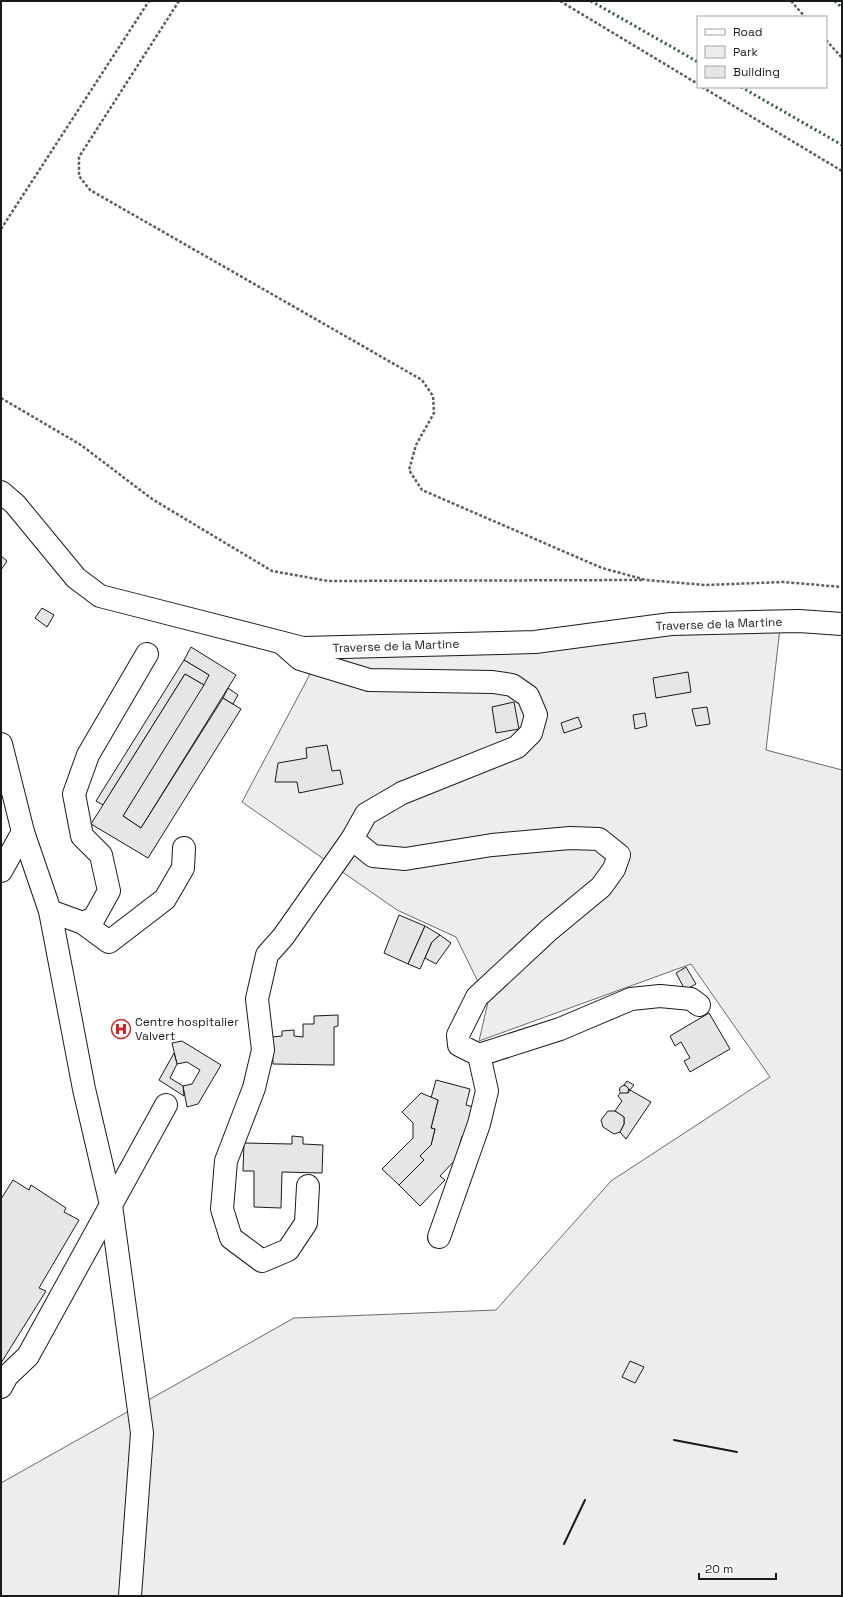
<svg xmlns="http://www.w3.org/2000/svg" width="843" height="1597" font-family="'Space Grotesk',sans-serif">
<rect width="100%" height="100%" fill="#fff"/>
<path fill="#ededed" stroke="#6a6a6a" d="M780,628L766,750L842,770V1596H1V1483L294,1318L496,1310L611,1181L770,1077L691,964L479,1041L488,1002L456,937L397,910L242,802L309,676L312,656L690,629Z"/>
<g fill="#e6e6e6" stroke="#1a1a1a">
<path d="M1,556L7,561L1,570Z"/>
<path d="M42,608L54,615L47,627L35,618Z"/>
<path d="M191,647L236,675L141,828L123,816L209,675L184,660Z"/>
<path d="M184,660L209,675L204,685L185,674L103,805L96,801Z"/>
<path d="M688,672L691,692L656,698L653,678Z"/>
<path d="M185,674L204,685L123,816L141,828L223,698L241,709L148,858L91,824Z"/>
<path d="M228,688L238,695L233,704L223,698Z"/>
<path d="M514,702L519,729L496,733L492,707Z"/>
<path d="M707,707L710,724L696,726L692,709Z"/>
<path d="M645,713L647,726L635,729L633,715Z"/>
<path d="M578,717L582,727L564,733L561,723Z"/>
<path d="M327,745L332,771L340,770L343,784L299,793L297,782H275L278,763L307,758L306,748Z"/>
<path d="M399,915L425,926L408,964L384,953Z"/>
<path d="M425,926L440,935L432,942L420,969L408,964Z"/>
<path d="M440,935L451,943L436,964L425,958L432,942Z"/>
<path d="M686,967L696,984L685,990L676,973Z"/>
<path d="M709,1013L730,1049L690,1072L684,1061L690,1058L681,1042L675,1046L670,1036Z"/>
<path d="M338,1015V1026L334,1027V1065L273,1064L272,1037L282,1036V1031L294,1030V1036L303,1037V1024H314V1016Z"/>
<path d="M182,1041L221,1065L198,1104L187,1107L183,1086L192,1084L200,1070L187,1062L177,1064L172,1043Z"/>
<path d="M174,1053L177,1064L170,1078L183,1086L184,1096L159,1080Z"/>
<path d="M436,1080L470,1089L466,1105L473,1107L465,1136H462L456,1159L440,1176L445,1180L420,1206L399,1185L424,1160L420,1156L431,1145L435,1129L431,1128L438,1100L431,1098Z"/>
<path d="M627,1081L634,1085L630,1090L624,1085Z"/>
<circle cx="624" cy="1090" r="4.5"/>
<path d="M630,1090L651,1102L626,1139L620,1132L624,1124V1117L615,1111L622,1101L618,1096L620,1093H628Z"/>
<path d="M421,1093L438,1100L431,1128L435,1129L431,1145L420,1156L424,1160L399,1185L382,1169L413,1138V1123L402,1112Z"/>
<path d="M608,1111H615L624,1117V1124L620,1132L614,1134L603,1127L601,1120Z"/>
<path d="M292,1136L303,1137V1144L323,1145L322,1173L282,1172L281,1208L254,1207V1171H243L244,1143L292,1144Z"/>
<path d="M13,1180L29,1190L31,1185L66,1208L64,1212L79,1220L39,1288L46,1291L1,1363V1199Z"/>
<path d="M630,1361L644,1367L635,1383L622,1377Z"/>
</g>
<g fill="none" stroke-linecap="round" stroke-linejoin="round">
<defs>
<g id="minor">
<path d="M1,492L15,504L76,578L100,596L303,648L535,642L671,624L799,621L842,624"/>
<path d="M283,644L300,659L369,680L493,682L512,685L528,696L536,715L531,733L517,747L402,793L366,814L352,839L373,856L405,859L492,845L570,838L599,839L619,855L614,869L601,887L549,930L477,997L458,1035L459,1045L479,1055L560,1029L631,999L660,996L691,999L699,1005"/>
<path d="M1,744L23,832L50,911L83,923L109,942L165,899L183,868L184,848"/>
<path d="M1,871L23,832"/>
<path d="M50,911L84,1089L111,1205L142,1433L130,1596"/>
<path d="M83,923L94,918L109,891L101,855L82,836L74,794L88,755L147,654"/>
<path d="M308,1186L306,1223L288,1250L262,1261L231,1238L222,1209L226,1161L254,1088L263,1050L257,999L267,955L283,937L352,839"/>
<path d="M439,1237L479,1124L487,1091L479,1055"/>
<path d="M1,1387L7,1376L28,1356L166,1105"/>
</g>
</defs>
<use href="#minor" stroke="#1a1a1a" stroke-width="24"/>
<g stroke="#5f5f5f" stroke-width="2.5" stroke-dasharray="3 2" stroke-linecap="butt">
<path d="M179,1L79,157V176L90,190L422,380L433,396L434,413L416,445L409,470L422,490L602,568L646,580L705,585L784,582L842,587"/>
<path d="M560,1L698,84"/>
<path d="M791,1L805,17"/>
<path d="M826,40L842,58"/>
<path d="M702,87L842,171"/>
<path d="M1,229L149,1"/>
<path d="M1,398L81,445L152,499L272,571L328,581L643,580"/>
</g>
<use href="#minor" stroke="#fff" stroke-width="22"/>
<g stroke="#2b5a34" stroke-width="3" stroke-dasharray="2 3" stroke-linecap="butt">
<path d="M591,1L698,62"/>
<path d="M835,1L842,8"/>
<path d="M741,87L842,145"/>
</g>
<g stroke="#1a1a1a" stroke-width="2">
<path d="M674,1440L737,1452"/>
<path d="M564,1544L585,1500"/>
</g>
</g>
<defs>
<symbol id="hospital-ring" viewBox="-11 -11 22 22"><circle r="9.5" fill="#fff" stroke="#c62828" stroke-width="1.5"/><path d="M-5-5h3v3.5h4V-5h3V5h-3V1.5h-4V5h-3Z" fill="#c62828"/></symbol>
</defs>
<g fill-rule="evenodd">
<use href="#hospital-ring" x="110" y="1018" width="22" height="22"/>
</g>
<g text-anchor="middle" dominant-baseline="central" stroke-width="3" stroke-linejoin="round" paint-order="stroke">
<g font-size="12" fill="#1a1a1a" stroke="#fff">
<text transform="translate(719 624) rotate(-2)">Traverse de la Martine</text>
<text transform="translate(396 646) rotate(-2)">Traverse de la Martine</text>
</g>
<g font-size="12" fill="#1a1a1a" stroke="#fff" text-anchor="start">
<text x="135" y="1022">Centre hospitalier<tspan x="135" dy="14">Valvert</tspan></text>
</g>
</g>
<rect width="843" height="1597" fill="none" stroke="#1a1a1a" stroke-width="4"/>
<rect x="697" y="16" width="130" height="72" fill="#ffffff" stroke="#a3a3a3"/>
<rect x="705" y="29" width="20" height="6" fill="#ffffff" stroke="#a3a3a3"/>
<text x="733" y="36" font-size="12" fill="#1a1a1a">Road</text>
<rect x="705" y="46" width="20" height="12" fill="#ededed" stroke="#a3a3a3"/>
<text x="733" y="56" font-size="12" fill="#1a1a1a">Park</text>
<rect x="705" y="66" width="20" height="12" fill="#e6e6e6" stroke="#a3a3a3"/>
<text x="733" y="76" font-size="12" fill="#1a1a1a">Building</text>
<path d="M699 1573v6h77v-6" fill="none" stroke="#1a1a1a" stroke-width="2"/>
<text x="705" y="1573" font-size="12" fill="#1a1a1a" stroke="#ffffff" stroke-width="3" paint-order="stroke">20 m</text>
</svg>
